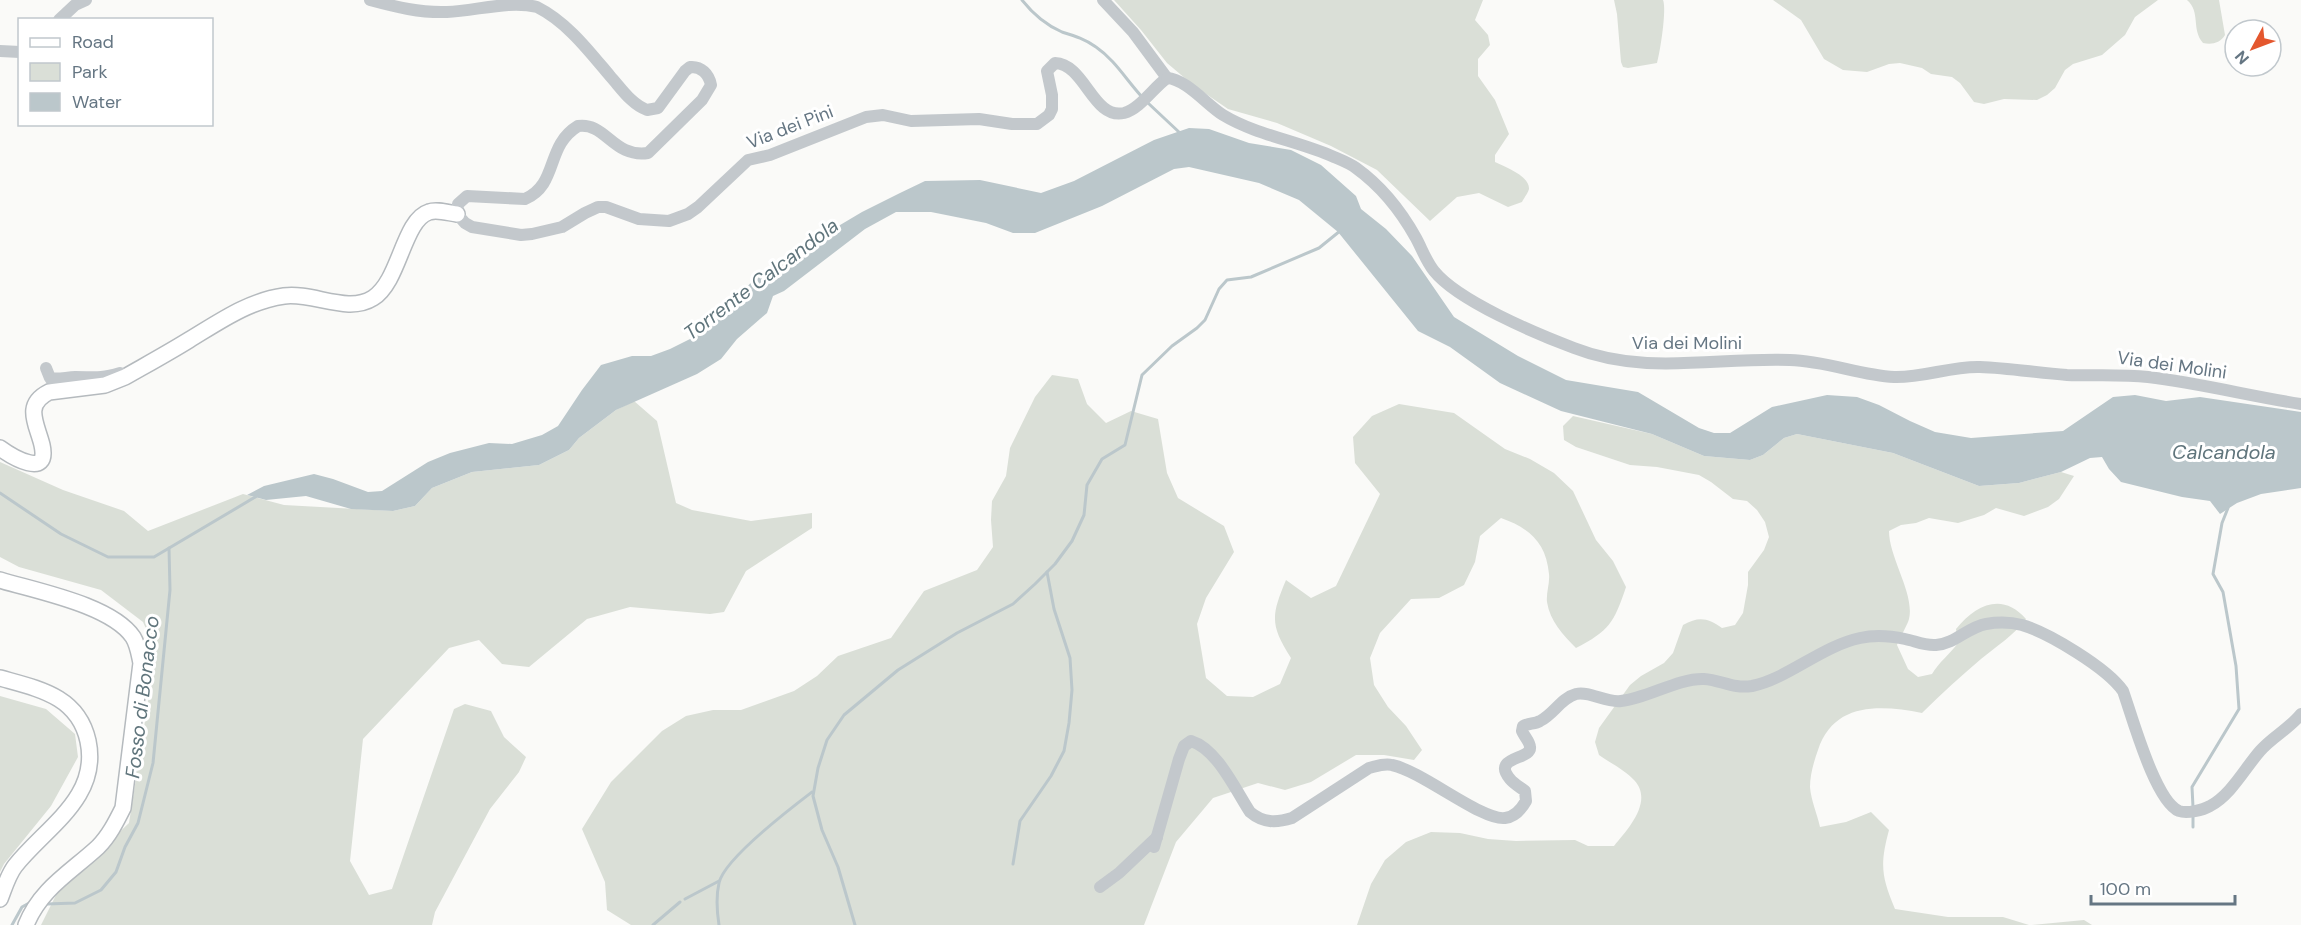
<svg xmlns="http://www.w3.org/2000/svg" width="2301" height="925" font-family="'DM Sans',sans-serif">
<rect width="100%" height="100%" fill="#fafaf8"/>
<g fill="#dadfd7">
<path d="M1114,0H1483L1475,20L1488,35L1490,45L1478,59V76L1495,100L1509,134L1495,155V162C1505,167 1530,176 1529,189C1528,193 1524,198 1522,202L1508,207L1479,193L1457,197L1430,221L1377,170L1331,146L1277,123L1228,109L1193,85L1167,63L1141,30Z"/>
<path d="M1614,0H1663C1667,9 1660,53 1657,63L1628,68L1623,67L1621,62L1617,14Z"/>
<path d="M1773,0H2158L2135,17L2125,35L2102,55L2073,64L2065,70L2055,88L2047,95L2037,100L2004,99L1984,104L1974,102L1960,83L1952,77L1931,74L1922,68L1900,63L1889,64L1867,72L1843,70L1824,59L1801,20Z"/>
<path d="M2187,0H2219L2225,35C2220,43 2212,45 2203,43C2191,29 2201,12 2187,0Z"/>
<path d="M1052,375L1078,379L1087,404L1106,423L1131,411L1158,419L1167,473L1178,498L1224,526L1234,552L1206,598L1197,624L1206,678L1227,696L1253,697L1280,684L1291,658C1270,625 1271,616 1286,580L1311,598L1336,586L1380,494L1355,463L1353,437L1372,416L1399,404L1454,413L1505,449L1530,459L1554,473L1573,491L1596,540L1613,561L1626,587C1614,623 1609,631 1576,648C1563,635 1550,621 1547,602C1546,593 1550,583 1549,574C1546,542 1529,528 1501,518L1480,536L1475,562L1464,585L1439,598L1411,599L1380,633L1370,658L1374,685L1388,707L1406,726L1422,750L1414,760L1384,755H1356L1311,782L1285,790L1258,783L1213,798L1176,842L1144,925H631L607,910L605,882L582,829L611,782L662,731L686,716L713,710H741L794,691L817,676L838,656L891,638L924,591L977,570L993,547L991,520L992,501L1006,476L1010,448L1035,397Z"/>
<path d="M634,401L657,421L676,503L692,510L751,521L812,513V528L746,571L724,612L710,614L630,607L587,619L529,667L502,664L479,640L449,648L363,739L350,861L369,895L392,889L454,709L465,704L491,711L504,737L526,757L519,772L490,809L435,912L432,925H41L58,891L129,823L156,651L143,622L101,590L19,567L0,557V462L63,490L124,511L148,531L243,494L284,505L393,511L415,506L432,488L472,472L539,465L569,450L579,438L616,410Z"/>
<path d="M1573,416L1652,434L1704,456L1750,460L1763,455L1784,438L1797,434L1893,453L1979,486L2019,483L2061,472L2074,476L2059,499L2048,507L2024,516L1996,508L1984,515L1958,523L1929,518L1916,523L1901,525L1889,531C1889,558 1915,594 1909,619C1908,624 1900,637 1897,645L1908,669L1918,677L1932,674C1939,662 1950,654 1958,643L1956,629C1976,604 2003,592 2026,619C2014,635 1997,646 1981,659C1961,676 1941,694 1922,713C1880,705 1834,702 1818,750C1814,761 1810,775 1810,787C1811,800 1817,814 1820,827L1846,822L1871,812L1889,830C1880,864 1881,876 1895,909L1948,917H2003L2029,925H1357L1371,884L1385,860L1406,842L1431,832L1460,833L1488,839L1516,841L1575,840L1588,846H1614C1628,829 1654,801 1634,780C1625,770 1610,763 1599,755L1595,742L1599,728L1630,685L1641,676L1664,663L1673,653L1683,625C1699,616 1708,618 1722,628L1735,625L1743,613L1748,585V572L1764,550L1769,537L1765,522L1757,510L1747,501L1733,499L1711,482L1699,475L1657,467L1630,465L1576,447L1564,440L1563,426Z"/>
<path d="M0,696L46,709L75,734L78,757L51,806L4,864L0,872Z"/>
<path d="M2084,920L2092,925H2032Z"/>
</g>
<path fill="#bbc7cb" d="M1189,128L1209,129L1249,143L1291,150L1321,165L1356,196L1361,209L1386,229L1412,256L1454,317L1518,356L1566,380L1638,392L1699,428L1714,433H1730L1772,407L1827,395L1857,397L1879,405L1910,421L1935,432L1971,438L2063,431L2113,397L2135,395L2166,401L2200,397L2301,412V488L2261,494L2237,503L2220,514L2210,501L2182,497L2121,482L2109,469L2102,457L2090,458L2061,472L2019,483L1979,486L1893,453L1797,434L1784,438L1763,455L1750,460L1704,456L1652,434L1561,411L1500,383L1450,347L1418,331L1338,232L1299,200L1259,183L1189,167L1174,169L1102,206L1035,233H1013L986,223L931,212H896L865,229L784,291L773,296L767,313L737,339L721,359L697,374L616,410L579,438L569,450L539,465L472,472L432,488L415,506L393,511L351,509L306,496L266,500L247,495L264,486L314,474L333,479L368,492L382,491L428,462L450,453L489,443L512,444L542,435L558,426L582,390L601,365L632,356H651L670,349L692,338L725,310L761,272L862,212L900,193L925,181L980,180L1041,193L1074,181L1154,140Z"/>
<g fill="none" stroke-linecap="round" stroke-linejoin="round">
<g stroke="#bbc7cb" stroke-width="3">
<path d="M1022,0C1033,14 1046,25 1062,32C1075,36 1085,39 1096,47C1115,60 1127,81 1143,98"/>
<path d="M1148,103L1180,133"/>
<path d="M0,493L61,534L108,557H154L257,496"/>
<path d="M2193,807L2192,787L2239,709L2236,666L2223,592L2213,574L2222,523L2228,508"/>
<path d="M2193,814V827"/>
<path d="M1013,864L1020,821L1051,776L1064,751L1069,723L1072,690L1070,658L1054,609L1047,572"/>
<path d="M685,899L719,881"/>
<path d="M47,904L75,903L101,890L116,872L125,847L138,823L153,763L170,590L169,548"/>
<path d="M12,925L22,907L31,902"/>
<path d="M653,925L680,902"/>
<path d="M719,925C717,912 716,896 719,883C724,859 791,808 812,792"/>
<path d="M855,925L838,867L822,830L813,796L818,768L827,740L844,715L898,670L957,633L1013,604L1035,584L1055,564L1072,541L1084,515L1087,485L1102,459L1125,445L1142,375L1172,346L1197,328L1205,320L1219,289L1227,280L1251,277L1319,248L1340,231"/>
</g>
<defs>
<g id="major">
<path d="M0,448C11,456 50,480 42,445C37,424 23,405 49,392L105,385L125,377C146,365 168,353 189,340C219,322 248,301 284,296C313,292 348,314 373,298C400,281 403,220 429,212C437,209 449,213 457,214"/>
<path d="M0,580C36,591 111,605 133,637C138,645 139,654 141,663L123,808C116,822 109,836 98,847C71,872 40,889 26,925"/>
<path d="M0,678C39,689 78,696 88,741C100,798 46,827 15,866C8,875 4,889 0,899"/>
</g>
</defs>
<use href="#major" stroke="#b5babe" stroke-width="18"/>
<g stroke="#c3c8cc" stroke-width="12">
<path d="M370,0C396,7 420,13 447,12C476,11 509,0 537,7C567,22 589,51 610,76C621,88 631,104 647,110L658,108L685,71L690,67C701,66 709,74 711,85L702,100L648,153C613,158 606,122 578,126C545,146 559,184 525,199L467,196L458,204L457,214L465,223L472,227L521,235L532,234L562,227L585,213L598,207H606L639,219L669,221L688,214L698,207L748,160L770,155L866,117L883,115L911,121L979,119L1012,124H1037L1049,115L1052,109V95L1047,71L1055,63C1085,64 1093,120 1124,113C1140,109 1154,87 1167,78"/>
<path d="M1103,0L1133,32L1167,78"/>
<path d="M59,20L75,5L86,0"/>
<path d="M0,51L20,52"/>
<path d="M1167,78C1186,79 1207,105 1223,115C1256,135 1298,141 1334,157C1341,160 1349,163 1356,168C1381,186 1401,211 1416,238C1422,249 1426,261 1434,271C1458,301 1537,334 1574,348C1645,376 1717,357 1790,360C1826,361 1860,375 1894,377C1923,378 1951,366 1980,367C2009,368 2038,373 2067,375C2094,376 2121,374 2148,377C2199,383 2250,396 2301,404"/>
<path d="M46,368L50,378C58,380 67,377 75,377C95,377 99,379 120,373"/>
<path d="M1154,847L1179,759L1184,746L1191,741C1217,749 1235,789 1250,812C1263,823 1276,823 1292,818L1369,768C1377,766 1384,763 1392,765C1422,771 1482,821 1505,818C1515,817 1522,808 1526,801L1525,791C1520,787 1514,784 1510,779C1491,756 1532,760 1530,747C1530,742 1524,736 1522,731L1523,726C1529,723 1535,724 1540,721C1554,714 1561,698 1576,694C1590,691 1606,703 1621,701C1648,698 1678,678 1704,679C1721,680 1733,689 1752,686C1787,679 1822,646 1860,638C1873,635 1891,636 1905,639C1915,641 1925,646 1936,645C1955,644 1968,627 1986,624C1998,622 2010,622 2022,625C2049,633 2107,668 2123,691C2132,716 2155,801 2179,811C2187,814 2203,810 2210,806C2231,795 2245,768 2260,751C2272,737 2289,729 2301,714"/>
<path d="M1100,887L1119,873L1157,837"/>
</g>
<use href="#major" stroke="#fff" stroke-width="15"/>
</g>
<g text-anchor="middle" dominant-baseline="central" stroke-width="6" stroke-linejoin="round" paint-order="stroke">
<g font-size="18" fill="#657683" stroke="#fff">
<text transform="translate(790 127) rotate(-21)">Via dei Pini</text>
<text x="1687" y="343">Via dei Molini</text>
<text transform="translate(2172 365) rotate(8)">Via dei Molini</text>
</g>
<g font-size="20" font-style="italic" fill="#60757c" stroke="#fff">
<text transform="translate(761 279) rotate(-37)">Torrente Calcandola</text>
<text x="2224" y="452">Calcandola</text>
<text transform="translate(142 697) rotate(-83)">Fosso di Bonacco</text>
</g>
</g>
<rect x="18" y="18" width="195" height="108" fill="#ffffff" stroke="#c1c8cd" stroke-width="1.5"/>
<rect x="30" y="38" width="30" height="9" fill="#ffffff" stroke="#c1c8cd" stroke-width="1.5"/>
<text x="72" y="48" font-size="18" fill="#657683">Road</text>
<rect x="30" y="63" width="30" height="18" fill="#dadfd7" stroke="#c1c8cd" stroke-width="1.5"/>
<text x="72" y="78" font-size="18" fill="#657683">Park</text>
<rect x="30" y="93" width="30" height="18" fill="#bbc7cb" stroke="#c1c8cd" stroke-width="1.5"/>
<text x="72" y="108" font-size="18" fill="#657683">Water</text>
<g transform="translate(2253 48) rotate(229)"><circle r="28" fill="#ffffff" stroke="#c1c8cd" stroke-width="1.5"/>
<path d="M0-4.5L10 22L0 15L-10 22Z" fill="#e4572e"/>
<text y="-9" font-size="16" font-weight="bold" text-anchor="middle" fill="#657683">N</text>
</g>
<path d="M2091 895v9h144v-9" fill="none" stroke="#657683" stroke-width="3"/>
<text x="2100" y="895" font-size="18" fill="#657683" stroke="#ffffff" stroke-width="4.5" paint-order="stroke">100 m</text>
</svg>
